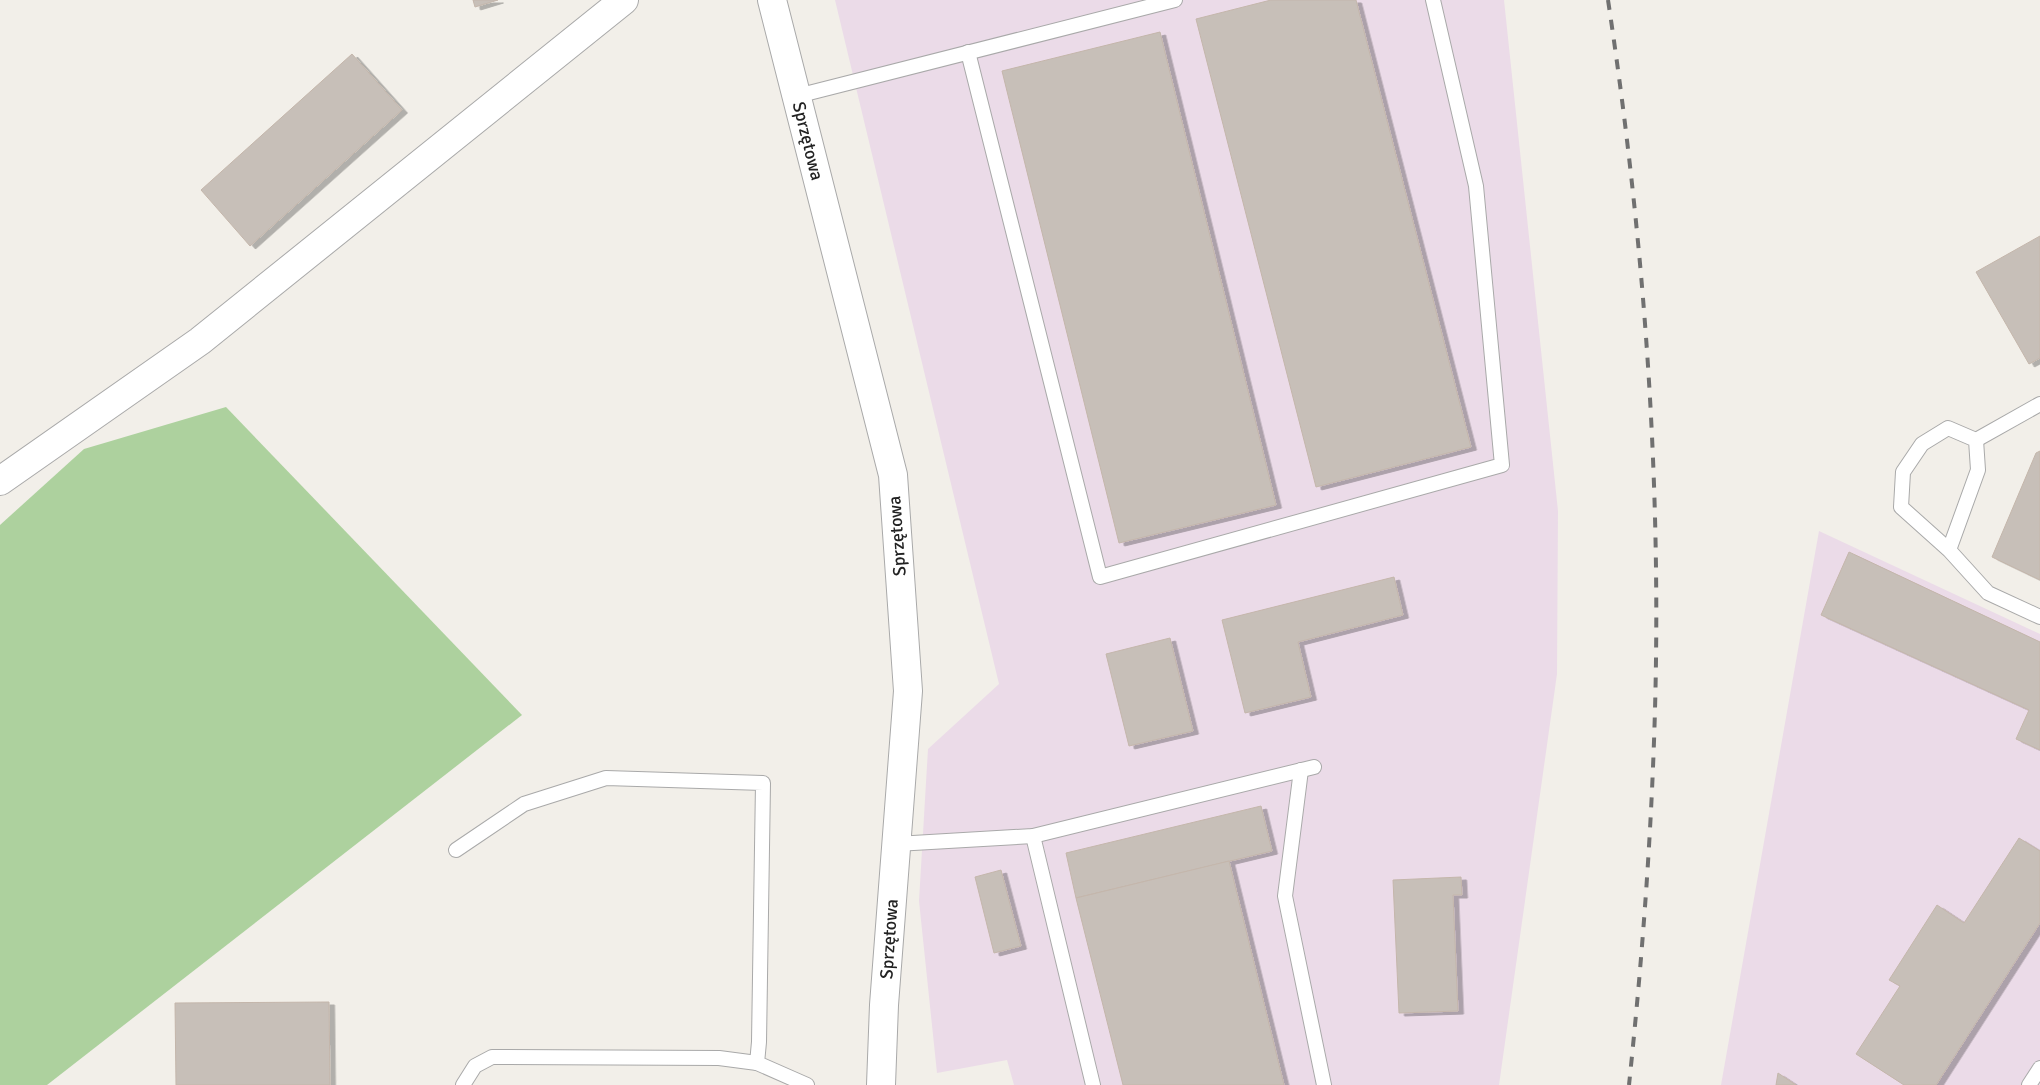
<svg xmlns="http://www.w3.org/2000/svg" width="2040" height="1085" font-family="Signika,sans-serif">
<defs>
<filter id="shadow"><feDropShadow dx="5.5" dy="3" stdDeviation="0" flood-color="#0004"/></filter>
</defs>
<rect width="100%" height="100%" fill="#f2efe9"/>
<g fill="#ebdbe8">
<path d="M835,0H1504L1558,511L1557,674L1499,1085H1014L1007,1060L937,1073L919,901L928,749L999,684Z"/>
<path d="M1819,531L2040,634V1085H1721Z"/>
</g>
<path fill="#add19e" d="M226,407L522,715L47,1085H0V525L84,449Z"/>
<g fill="#c7bfb8" stroke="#c4b6ab" filter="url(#shadow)">
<path d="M473,0H498L475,7Z"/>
<path d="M1271,0H1356L1471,447L1316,487L1196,19Z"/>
<path d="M1160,32L1276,505L1119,543L1002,71Z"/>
<path d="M352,54L402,110L250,246L201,190Z"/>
<path d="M2040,236V358L2029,364L1976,272Z"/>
<path d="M2040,451V580L1992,557L2036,453Z"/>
<path d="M1849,552L2040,642V750L2016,739L2029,710L1821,615Z"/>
<path d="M1394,577L1403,615L1298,642L1311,697L1245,713L1222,620Z"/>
<path d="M1170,638L1193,731L1129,746L1106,654Z"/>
<path d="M1261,806L1272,851L1076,898L1066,853Z"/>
<path d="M2019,838L2040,851V923L1936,1085H1904L1856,1054L1900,986L1889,980L1937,905L1964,923Z"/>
<path d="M1229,861L1284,1085H1123L1076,898Z"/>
<path d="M1001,870L1021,946L994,953L975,877Z"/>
<path d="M1461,877L1462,895H1453L1458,1011L1399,1013L1393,880Z"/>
<path d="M329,1002L330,1085H176L175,1003Z"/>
<path d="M1778,1073L1796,1085H1776Z"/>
</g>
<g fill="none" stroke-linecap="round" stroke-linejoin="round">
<defs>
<g id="lane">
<path d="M968,52L1100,577L1502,465L1476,186L1433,0"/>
<path d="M797,96L1175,0"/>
<path d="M1976,440L2040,404"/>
<path d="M1949,550L1978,470L1976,440L1948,428L1922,444L1903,472L1901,507L1949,550L1988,593L2040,617"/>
<path d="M1301,770L1285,896L1324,1085"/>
<path d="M1033,836L1093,1085"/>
<path d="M896,844L1033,836L1314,767"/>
<path d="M456,850L524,804L606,778L763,783L759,1042L757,1063L807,1085"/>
<path d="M463,1085L475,1066L492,1057L719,1058L757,1063"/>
<path d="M2029,1085L2040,1068"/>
</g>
<g id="street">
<path d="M772,0L893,475L908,691L884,1005L881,1085"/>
<path d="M0,481L200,341L624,0"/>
</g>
</defs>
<use href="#lane" stroke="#a9a9a9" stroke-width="16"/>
<use href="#street" stroke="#a9a9a9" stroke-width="30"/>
<use href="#lane" stroke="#fff" stroke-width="14"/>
<use href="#street" stroke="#fff" stroke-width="28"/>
<path stroke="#707070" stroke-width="4" stroke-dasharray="10 10" stroke-linecap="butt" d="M1608,0C1645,245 1663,494 1654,741C1650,856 1641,971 1629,1085"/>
</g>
<g text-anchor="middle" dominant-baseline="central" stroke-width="4.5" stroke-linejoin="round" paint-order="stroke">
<g font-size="18" fill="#222" stroke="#fff">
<text transform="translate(808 141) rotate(76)">Sprzętowa</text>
<text transform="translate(897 536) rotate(-94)">Sprzętowa</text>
<text transform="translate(889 939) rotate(-86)">Sprzętowa</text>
</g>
</g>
</svg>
